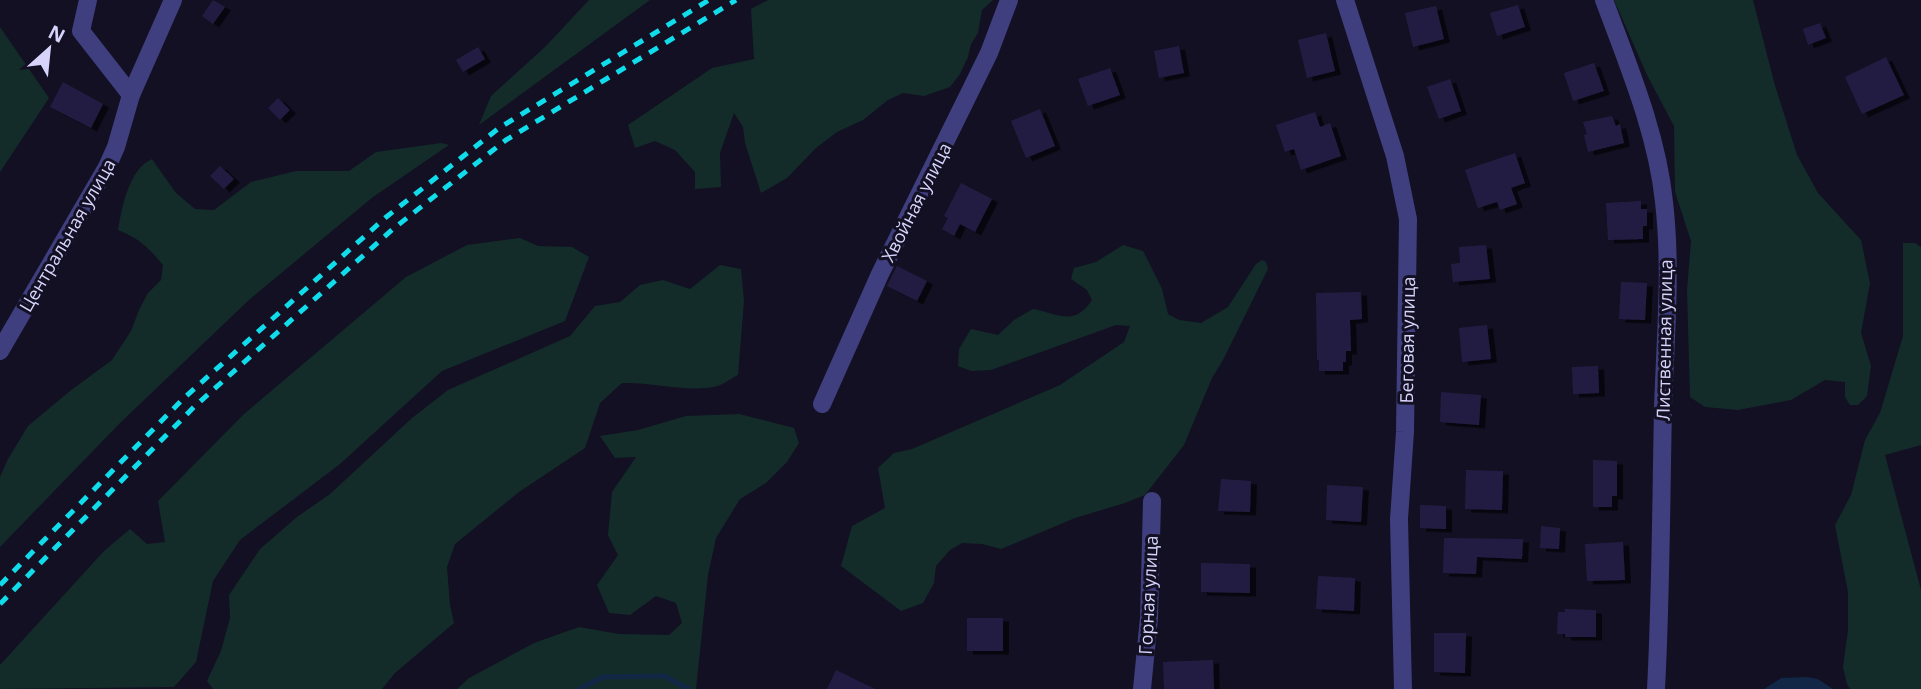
<svg xmlns="http://www.w3.org/2000/svg" width="1921" height="689" font-family="'Open Sans',sans-serif">
<defs>
<filter id="shadow"><feDropShadow dx="6" dy="3.5" stdDeviation="0" flood-color="#0009"/></filter>
</defs>
<rect width="100%" height="100%" fill="#121022"/>
<g fill="#132c2a">
<path d="M589,0H650L479,125L491,96L545,47Z"/>
<path d="M768,0H993L982,10L978,33L971,44L968,57L960,74L950,87L924,96L903,93L888,100L863,120L837,132L816,148L787,178L761,193L745,143L743,127L734,113L720,153L721,187L695,189V172L675,150L655,141L635,148L628,125L712,68L754,59L751,9Z"/>
<path d="M1614,0H1753L1774,82L1797,155L1818,193L1861,240L1870,283L1861,333L1871,366L1867,396L1858,405H1850L1845,397V382L1825,380L1791,400L1738,410L1705,407L1690,397L1687,290L1691,241L1675,192L1674,126L1647,75Z"/>
<path d="M0,27L49,98L0,172Z"/>
<path d="M441,143L449,145L373,197L250,299L120,423L0,547V477L8,459L28,426L70,391L112,360L131,331L139,310L148,293L161,280L163,265C148,247 140,239 118,230C122,207 129,169 152,159L176,193L195,209L214,210L251,182L296,171H349L376,152Z"/>
<path d="M520,238L538,246L572,247L589,257L565,321L442,371L340,464L240,540L213,581L196,662L174,687L0,689V665L104,551L130,529L147,544L165,542L158,501L244,414L406,277L467,245Z"/>
<path d="M1903,243H1915L1921,247V445L1885,455L1921,590V689H1850L1847,684L1843,667L1848,630V592L1835,525L1851,495L1865,440L1880,413L1903,336Z"/>
<path d="M1123,245L1143,251L1162,289L1168,314L1179,320L1201,323L1228,307L1256,264L1262,260L1266,262L1268,269L1223,360L1212,378L1184,445L1145,495L1125,503L1075,518L1001,549L982,544L962,543L950,550L936,566L934,583L923,603L901,611L841,566L852,526L885,508L878,468L894,453L912,449L1060,385L1124,342L1130,326L1116,325L991,370L971,371L958,366L959,349L971,329L998,335L1014,320L1033,309C1059,314 1074,327 1092,300L1087,290L1071,279L1074,268L1096,262Z"/>
<path d="M720,265L741,269L744,301L738,375C730,379 722,386 713,387C685,392 652,382 622,383L600,403L585,448L519,492L455,544L447,567L450,605L454,623L395,673L382,689H213L207,681L221,651L230,618L229,595L260,549L297,517L330,494L412,418L448,390L570,336L595,306L620,302L640,285L663,280L690,289Z"/>
<path d="M739,414L794,428L799,443L787,462L766,483L740,499L716,538L708,575L696,689H457L469,678L534,643L579,627L619,634L669,635L682,623L676,603L656,596L630,615L609,613L597,585L618,555L608,535L612,492L636,457L615,458L600,436L638,430L686,416Z"/>
</g>
<path fill="#112745" d="M1807,677L1818,679L1833,689H1764L1781,678Z"/>
<g fill="none" stroke-linecap="round" stroke-linejoin="round">
<path stroke="#112745" stroke-width="5" d="M579,689L603,677L664,676L689,689"/>
</g>
<g fill="#231d42" filter="url(#shadow)">
<path d="M213,0L225,7L213,24L202,16Z"/>
<path d="M1518,5L1525,27L1497,36L1490,13Z"/>
<path d="M1436,6L1444,39L1413,47L1405,13Z"/>
<path d="M1820,23L1826,38L1808,45L1803,29Z"/>
<path d="M1326,33L1335,71L1307,78L1298,40Z"/>
<path d="M1179,46L1184,73L1159,78L1154,51Z"/>
<path d="M478,47L485,59L463,72L456,60Z"/>
<path d="M1886,57L1904,95L1862,114L1845,77Z"/>
<path d="M1594,63L1604,91L1573,101L1564,73Z"/>
<path d="M1110,68L1120,95L1088,106L1078,79Z"/>
<path d="M1450,79L1461,111L1439,119L1427,87Z"/>
<path d="M63,82L103,104L91,128L50,107Z"/>
<path d="M278,98L290,110L280,120L268,108Z"/>
<path d="M1040,109L1055,146L1026,158L1011,121Z"/>
<path d="M1315,112L1320,127L1330,123L1341,156L1301,170L1294,149L1285,152L1276,125Z"/>
<path d="M1612,116L1616,126L1620,124L1624,143L1588,152L1584,135L1587,134L1583,122Z"/>
<path d="M1515,153L1525,183L1511,188L1517,204L1500,210L1497,202L1478,208L1465,170Z"/>
<path d="M220,166L234,179L224,189L210,176Z"/>
<path d="M961,183L992,199L975,232L960,224L954,236L942,229L948,218L944,216Z"/>
<path d="M1641,201V209H1647V226H1643V239L1608,240L1606,203Z"/>
<path d="M1486,245L1490,279L1453,282L1451,264L1460,263L1459,247Z"/>
<path d="M897,266L927,281L917,301L887,286Z"/>
<path d="M1621,282L1647,283L1645,320L1619,319Z"/>
<path d="M1361,292L1362,319L1350,320L1351,351H1346V362H1343V371H1319V360H1317L1316,293Z"/>
<path d="M1487,325L1491,359L1462,362L1459,328Z"/>
<path d="M1598,366L1599,393L1573,394L1572,367Z"/>
<path d="M1441,392L1481,395L1479,425L1440,422Z"/>
<path d="M1593,460L1617,461V496H1612V507H1593Z"/>
<path d="M1466,470L1503,471L1502,510L1465,509Z"/>
<path d="M1221,479L1251,481L1250,512L1218,511Z"/>
<path d="M1327,485L1363,487L1361,522L1326,520Z"/>
<path d="M1420,505L1446,506V529L1420,528Z"/>
<path d="M1541,526L1560,528L1559,549L1540,548Z"/>
<path d="M1444,538L1523,539L1522,559L1477,557L1476,574L1443,573Z"/>
<path d="M1623,542L1625,580L1587,581L1585,544Z"/>
<path d="M1201,563L1250,564V593L1201,592Z"/>
<path d="M1318,576L1355,578L1354,611L1316,609Z"/>
<path d="M1565,609L1596,610V637H1565V634H1557L1558,612H1565Z"/>
<rect x="967" y="618" width="36" height="33"/>
<path d="M1434,633H1466L1465,673L1434,672Z"/>
<path d="M1213,660L1214,689H1164L1163,662Z"/>
<path d="M836,670L875,689H827Z"/>
</g>
<g fill="none" stroke-linecap="round" stroke-linejoin="round">
<g stroke="#3f3e7e" stroke-width="18">
<path d="M88,0L81,31L131,95"/>
<path d="M1345,0L1395,156L1408,219L1405,432L1399,519L1403,689"/>
<path d="M1604,0C1628,65 1657,133 1664,202C1672,270 1665,341 1663,409C1661,502 1661,596 1656,689"/>
<path d="M0,351L107,167L116,147L131,95L173,0"/>
<path d="M822,404L880,274L989,53L1009,0"/>
<path d="M1142,689L1149,618L1152,501"/>
</g>
<g stroke="#11dceb" stroke-width="5" stroke-dasharray="10 9" stroke-linecap="butt">
<path d="M0,585L184,398L385,218L499,128L709,0"/>
<path d="M0,604L194,407L393,229L506,140L736,0"/>
</g>
</g>
<g text-anchor="middle" dominant-baseline="central" stroke-width="6" stroke-linejoin="round" paint-order="stroke">
<g font-size="18" fill="#d7d4fc" stroke="#121022">
<text transform="translate(916 202) rotate(-63)">Хвойная улица</text>
<text transform="translate(67 235) rotate(-60)">Центральная улица</text>
<text transform="translate(1407 340) rotate(-89)">Беговая улица</text>
<text transform="translate(1664 340) rotate(-89)">Лиственная улица</text>
<text transform="translate(1148 595) rotate(-87)">Горная улица</text>
</g>
</g>
<g transform="translate(49 49) rotate(27)" stroke="#121022" stroke-width="5" paint-order="stroke">
<path d="M0-5L12 26L0 18L-12 26Z" fill="#d7d4fc"/>
<text y="-10" font-size="19" font-weight="bold" text-anchor="middle" fill="#d7d4fc">N</text>
</g>
</svg>
